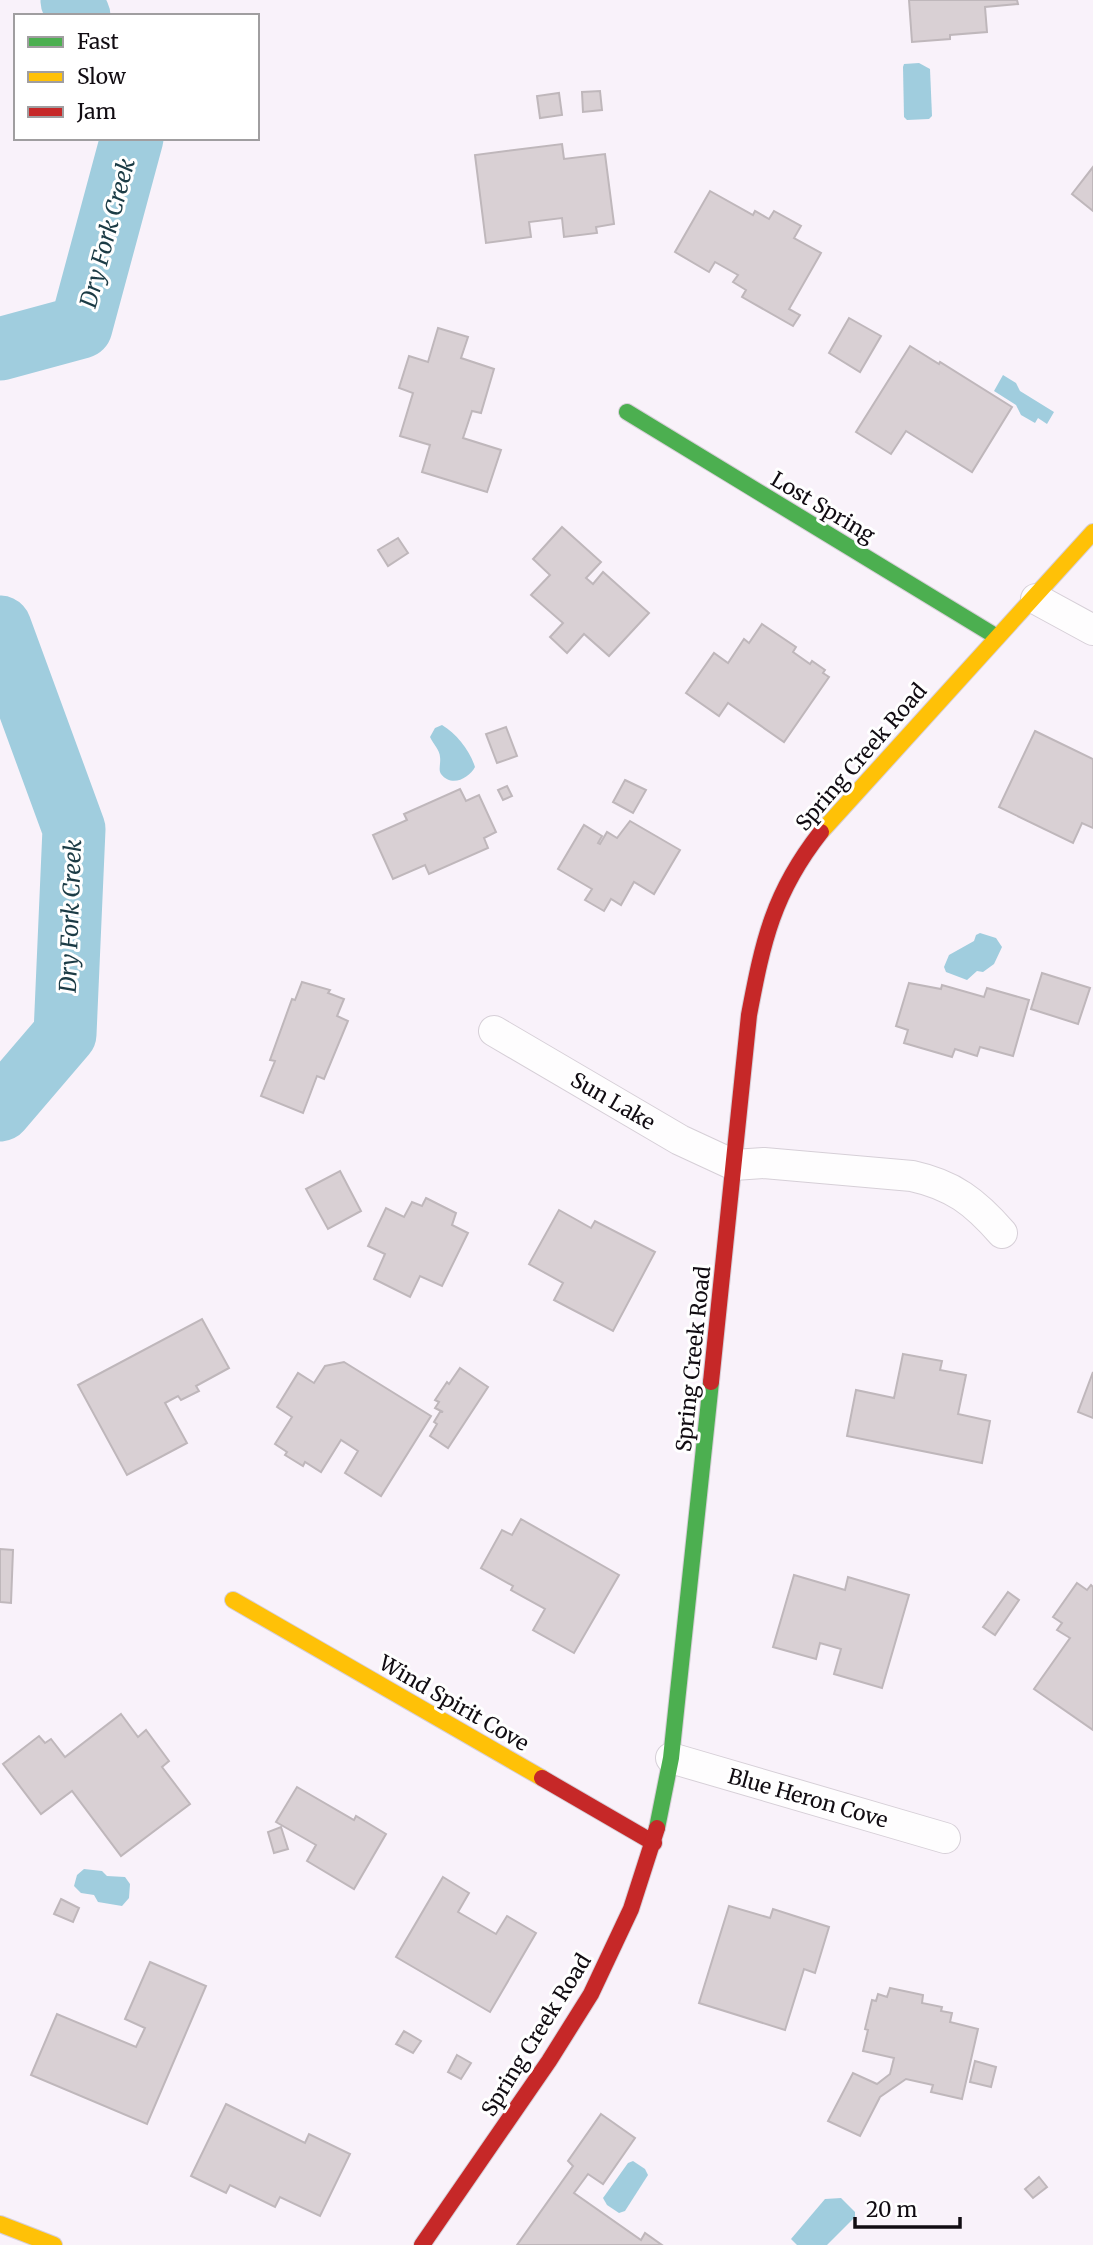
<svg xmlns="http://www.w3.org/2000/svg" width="1093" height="2245" font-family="Merriweather,serif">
<rect width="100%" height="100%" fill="#f9f2fa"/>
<g fill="#a0cdde">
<path d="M919,63L930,69L932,116L929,119L907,120L904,117L903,67L904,64Z"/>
<path d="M1003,375L1016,383L1020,391L1054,412L1047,424L1038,418L1035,423L1021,415L1016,405L994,391Z"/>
<path d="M442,725C457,734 470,751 475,767C469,778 452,788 441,774C438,770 441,763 440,757C440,750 433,744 430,737L435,728Z"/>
<path d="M980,933L996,938L1002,947L994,964L983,972L977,971L967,980L946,972L944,967L949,955L974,941L976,935Z"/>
<path d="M84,1869L102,1871L107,1876L125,1877L130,1884L129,1898L122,1906L98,1902L94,1895L81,1893L74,1886L77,1875Z"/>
<path d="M633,2161L645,2169L648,2175L625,2211L619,2213L607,2205L603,2198L628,2163Z"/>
<path d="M841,2198L855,2212V2217L827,2245H797L791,2239L825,2199Z"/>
</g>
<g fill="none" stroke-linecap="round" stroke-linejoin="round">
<g stroke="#a0cdde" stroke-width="63">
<path d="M74,0L72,1L79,16"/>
<path d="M0,349L81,327L132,138"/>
<path d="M0,627L74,829L65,1034L0,1110"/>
</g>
</g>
<g fill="#d9d0d4" stroke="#bfb7bb" stroke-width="2">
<path d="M909,0H1017L1018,4L985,7L987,32L950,35V39L912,42Z"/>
<path d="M600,91L602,110L583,112L582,92Z"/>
<path d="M559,93L562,115L540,118L537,96Z"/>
<path d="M562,144L564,159L605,154L614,224L596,227L597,233L564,237L562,218L529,222L531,237L486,243L475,155Z"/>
<path d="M1093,167V211L1072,194Z"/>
<path d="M710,191L753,215L755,211L769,219L774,211L801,226L794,238L821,253L789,309L800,315L793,326L742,297L746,290L733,282L738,275L715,262L709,272L675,252Z"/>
<path d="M849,318L881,336L860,372L829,353Z"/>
<path d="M438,328L468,337L461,358L494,369L481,413L472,411L463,438L501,450L487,492L422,472L430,445L400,436L413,393L399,388L409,356L428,362Z"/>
<path d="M910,346L939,364L940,362L1012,407L972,472L906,431L891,454L856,432Z"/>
<path d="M562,527L601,562L586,578L593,584L603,572L649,613L609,656L584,634L567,653L550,637L563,623L531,595L550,575L533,559Z"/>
<path d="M398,538L408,553L388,566L378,550Z"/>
<path d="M762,624L796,647L793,652L810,664L812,661L825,670L823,673L829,677L784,742L728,703L719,716L686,693L714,653L728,663L744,639L749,643Z"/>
<path d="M506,727L517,756L497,763L486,734Z"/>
<path d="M1035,731L1093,759V828L1082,823L1073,843L999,807Z"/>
<path d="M625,780L646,790L633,813L613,802Z"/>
<path d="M507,786L512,796L503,800L498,790Z"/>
<path d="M460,789L466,801L479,795L496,832L484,838L488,848L429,874L425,865L393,879L373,835L407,820L404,814Z"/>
<path d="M630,821L680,850L654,894L634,882L621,905L611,899L604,911L585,900L592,889L558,869L584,825L602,836L598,843L600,844L607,832L617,838Z"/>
<path d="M1042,973L1090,988L1078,1024L1031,1009Z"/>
<path d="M302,982L330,990L328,993L344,999L337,1016L348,1021L324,1079L317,1076L303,1113L261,1096L275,1061L270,1060L292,999L295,1000Z"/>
<path d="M909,983L941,989L942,985L984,997L987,988L1029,1000L1013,1056L980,1047L977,1056L955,1049L952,1057L904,1043L908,1030L896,1026Z"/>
<path d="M340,1171L361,1211L328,1229L306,1189Z"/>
<path d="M426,1198L456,1213L452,1225L468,1233L442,1286L420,1276L410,1297L374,1279L385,1254L368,1246L386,1208L404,1217L412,1202L422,1206Z"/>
<path d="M559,1210L591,1228L595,1221L655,1252L613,1331L554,1300L563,1283L529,1264Z"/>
<path d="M202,1319L229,1368L196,1386L199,1391L181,1400L178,1396L165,1403L187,1443L127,1475L78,1385Z"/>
<path d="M903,1354L942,1361L940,1370L966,1375L958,1414L990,1421L982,1463L847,1436L856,1390L894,1398Z"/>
<path d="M344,1362L431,1416L381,1496L345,1473L358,1451L341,1440L321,1472L305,1462L303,1466L285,1455L287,1452L275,1444L292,1417L277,1407L298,1373L314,1383L325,1366Z"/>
<path d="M460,1368L488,1387L448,1448L430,1436L437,1424L434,1422L440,1412H443L435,1408L439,1402L435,1400L447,1382L449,1384Z"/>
<path d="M1093,1372V1418L1078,1412Z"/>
<path d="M521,1519L619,1575L574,1653L533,1630L545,1609L511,1590L513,1586L481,1568L502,1530L512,1535Z"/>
<path d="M0,1549L13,1550L11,1603L0,1602Z"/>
<path d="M794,1575L845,1590L848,1577L909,1595L882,1688L834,1674L841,1649L820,1643L816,1659L773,1647Z"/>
<path d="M1077,1583L1087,1590L1091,1585L1093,1587V1730L1034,1689L1070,1638L1057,1630L1062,1623L1053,1617Z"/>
<path d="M1008,1592L1019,1600L995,1635L983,1627Z"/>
<path d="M121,1714L138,1737L146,1730L169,1761L162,1767L190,1804L121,1856L72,1791L41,1814L3,1764L39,1736L45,1743L51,1739L65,1757Z"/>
<path d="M297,1787L354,1820L356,1816L386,1834L354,1889L307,1861L316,1845L276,1822Z"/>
<path d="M281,1827L288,1849L274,1853L268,1832Z"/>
<path d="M443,1877L469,1893L458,1912L496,1934L507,1916L536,1933L490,2012L396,1957Z"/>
<path d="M61,1899L79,1908L73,1922L54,1914Z"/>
<path d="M729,1906L770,1918L773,1909L829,1927L815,1973L804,1969L785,2030L699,2003Z"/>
<path d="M150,1962L206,1986L147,2124L31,2075L57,2014L136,2047L145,2028L125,2019Z"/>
<path d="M890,1988L923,1995L922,2003L942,2007L941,2011L952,2013L950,2022L978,2029L962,2099L931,2092L933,2085L906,2079L880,2097L860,2136L828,2121L853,2073L877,2084L890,2074L894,2058L863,2051L868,2030L865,2029L872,2000L876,2001L878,1994L887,1997Z"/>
<path d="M404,2031L421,2041L413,2053L396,2044Z"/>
<path d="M457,2055L471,2063L461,2079L448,2072Z"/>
<path d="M975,2061L996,2067L991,2087L970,2082Z"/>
<path d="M226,2104L305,2143L309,2134L350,2154L320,2216L280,2197L275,2207L230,2185L226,2193L191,2176Z"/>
<path d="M601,2114L635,2138L603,2184L588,2174L574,2193L641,2240L645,2233L662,2245H517L573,2166L568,2161Z"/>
<path d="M1039,2177L1047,2187L1033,2198L1025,2189Z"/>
</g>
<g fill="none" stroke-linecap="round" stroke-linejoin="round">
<defs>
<g id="street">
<path d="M1036,599L1093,630"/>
<path d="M494,1031L680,1140L734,1165L764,1163L912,1176C953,1185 975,1202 1002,1233"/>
<path d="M671,1758L945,1838"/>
</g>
<g id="fast">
<path d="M627,412L997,637"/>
<path d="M657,1828L671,1758L711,1382"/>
</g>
<g id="slow">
<path d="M821,832L1093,532"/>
<path d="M233,1600L542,1778"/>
<path d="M0,2224L54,2245"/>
</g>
<g id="jam">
<path d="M711,1382L749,1015C763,941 773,893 821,832"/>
<path d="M542,1778L654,1843"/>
<path d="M422,2245L549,2061L591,1994L631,1909L657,1828"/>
</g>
</defs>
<use href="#street" stroke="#d6cfd7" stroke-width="32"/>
<use href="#fast" stroke="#d6cfd7" stroke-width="18"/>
<use href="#slow" stroke="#d6cfd7" stroke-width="18"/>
<use href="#jam" stroke="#d6cfd7" stroke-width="18"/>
<use href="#street" stroke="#fefdfe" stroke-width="30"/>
<use href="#fast" stroke="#4caf50" stroke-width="16"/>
<use href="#slow" stroke="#ffc107" stroke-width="16"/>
<use href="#jam" stroke="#c62828" stroke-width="16"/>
</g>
<g text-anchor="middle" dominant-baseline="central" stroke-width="6" stroke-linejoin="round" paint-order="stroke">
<g font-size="21" fill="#110c12" stroke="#fff">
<text transform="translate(823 507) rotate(31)">Lost Spring</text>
<text transform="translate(861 757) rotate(-49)">Spring Creek Road</text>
<text transform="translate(613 1101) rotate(30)">Sun Lake</text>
<text transform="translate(693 1359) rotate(-84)">Spring Creek Road</text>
<text transform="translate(454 1703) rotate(30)">Wind Spirit Cove</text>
<text transform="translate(808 1798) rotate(16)">Blue Heron Cove</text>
<text transform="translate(536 2035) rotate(-58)">Spring Creek Road</text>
</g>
<g font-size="23" font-style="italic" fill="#1b3b45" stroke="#fff">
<text transform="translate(107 233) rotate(-75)">Dry Fork Creek</text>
<text transform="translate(70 916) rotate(-88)">Dry Fork Creek</text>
</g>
</g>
<rect x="14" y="14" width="245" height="126" fill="#ffffff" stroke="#a09ea0" stroke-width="2"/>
<rect x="28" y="37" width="35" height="10" fill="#4caf50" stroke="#a09ea0" stroke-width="2"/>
<text x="77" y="49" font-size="21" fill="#110c12">Fast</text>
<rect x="28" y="72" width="35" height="10" fill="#ffc107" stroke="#a09ea0" stroke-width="2"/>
<text x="77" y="84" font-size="21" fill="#110c12">Slow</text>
<rect x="28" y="107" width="35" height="10" fill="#c62828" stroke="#a09ea0" stroke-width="2"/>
<text x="77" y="119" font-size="21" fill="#110c12">Jam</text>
<path d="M855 2217v10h105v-10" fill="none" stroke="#110c12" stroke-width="3.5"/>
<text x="866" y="2217" font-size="21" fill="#110c12" stroke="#ffffff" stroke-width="5" paint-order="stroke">20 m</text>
</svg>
